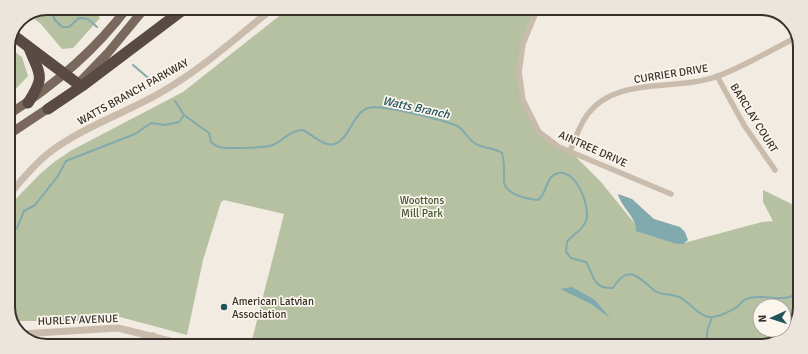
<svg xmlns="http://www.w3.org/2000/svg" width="808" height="354" font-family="Signika,sans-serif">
<rect width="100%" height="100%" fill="#f2ebe1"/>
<g fill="#b5c1a1" fill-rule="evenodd">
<path d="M47,8H94L100,18L73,48L62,49L41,24L29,15Z"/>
<path d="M288,9L537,10L523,44L520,87L539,132L570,151L601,182L640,230L680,244L762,222L773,221L763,202V190L798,207L797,322L782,339L761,346L251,344L284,214L224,200L221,202L203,260L187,335L120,317L77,321H12L8,309V207L40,174L54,162L72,150L183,92ZM760,306H784V330H760Z"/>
<path d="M8,47L22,57L28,76L8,97Z"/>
</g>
<g fill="#81aaae">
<path d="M618,194L632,199L654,219L680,227L685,232L688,240L683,244H677L636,231C637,218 621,207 618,194Z"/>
<path d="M572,287L595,300L610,318L591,304L560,289Z"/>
</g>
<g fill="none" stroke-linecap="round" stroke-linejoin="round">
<g stroke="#81aaae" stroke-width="2">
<path d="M50,8L55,20L62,27H69L79,18L88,19L97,27"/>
<path d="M133,65L153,82"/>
<path d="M175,101L184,115L209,133L211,142C213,144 216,146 219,147C226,149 266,148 273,145C284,140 290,130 303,130C311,134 319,142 327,144C348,149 351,113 368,108C380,104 444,120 457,126C465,130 468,140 476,144C485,149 494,147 502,153C505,163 504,172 504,181C505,195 528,199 538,200C548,192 545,177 558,173C576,169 591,207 586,221C583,230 572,235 567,242L566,252L571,258L586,262C594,275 592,289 613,288C628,263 638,277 655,291C662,296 671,293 679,297C689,301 697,315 709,317C717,318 731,311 737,307C740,304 742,301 746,299C758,294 771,299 782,298C787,298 793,296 797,294"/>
<path d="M8,233L17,228L24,211L35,205L58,176L66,161L135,134L151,123L165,125L179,122L184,115"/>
<path d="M704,346L707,343V331L712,317"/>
</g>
<g stroke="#cabcad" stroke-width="5.5">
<path d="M537,10L523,44L519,72L523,100L539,132L559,147L671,194"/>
<path d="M543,10L565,12L585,10"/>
<path d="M794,39L800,50"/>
<path d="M717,76L744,125L775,170"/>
<path d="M570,151C575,140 579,126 587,115C616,75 676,92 718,76C745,66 771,50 797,37"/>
<path d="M29,333L30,341"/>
<path d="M151,343L153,335"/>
</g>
<g stroke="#cabcad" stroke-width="7">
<path d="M8,196C21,181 34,164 50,152C84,126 129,112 165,90C204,67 237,37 272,9"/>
<path d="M21,334L118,328L182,344"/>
</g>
<g stroke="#7a685d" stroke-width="9">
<path d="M77,85L107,54L145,8"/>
<path d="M8,115C53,86 94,52 127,8"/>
<path d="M8,135L53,105"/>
</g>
<g stroke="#594b43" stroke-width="11">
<path d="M13,35L78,84"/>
<path d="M28,103C46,75 40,76 29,48"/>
<path d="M48,109L82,86L184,9"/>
</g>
</g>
<circle fill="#225359" stroke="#faf5ed" stroke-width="1.5" cx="224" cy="307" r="4"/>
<g text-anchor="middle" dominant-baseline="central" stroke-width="3.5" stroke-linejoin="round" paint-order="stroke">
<g font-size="11" fill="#39302b" stroke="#faf5ed">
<text transform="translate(671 74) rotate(-9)">CURRIER DRIVE</text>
<text transform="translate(133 92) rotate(-29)">WATTS BRANCH PARKWAY</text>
<text transform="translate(754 118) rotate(58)">BARCLAY COURT</text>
<text transform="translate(593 149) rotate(24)">AINTREE DRIVE</text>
<text transform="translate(78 320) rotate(-2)">HURLEY AVENUE</text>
</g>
<g font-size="11" fill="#465630" stroke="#faf5ed">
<text x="422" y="200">Woottons<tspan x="422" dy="13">Mill Park</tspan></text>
</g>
<g font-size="11" fill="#39302b" stroke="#faf5ed" text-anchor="start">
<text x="232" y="301">American Latvian<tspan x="232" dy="13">Association</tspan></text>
</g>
<g font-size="12" font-style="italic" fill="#225359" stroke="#faf5ed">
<text transform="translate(416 108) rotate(12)">Watts Branch</text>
</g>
</g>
<path d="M0 0H808V354H0ZM47 15H761A32 32 0 0 1 793 47V307A32 32 0 0 1 761 339H47A32 32 0 0 1 15 307V47A32 32 0 0 1 47 15Z" fill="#ebe5dd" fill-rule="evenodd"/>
<path fill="none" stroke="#39302b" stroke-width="2" d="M47 15H761A32 32 0 0 1 793 47V307A32 32 0 0 1 761 339H47A32 32 0 0 1 15 307V47A32 32 0 0 1 47 15Z"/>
<g transform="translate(772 318) rotate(267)"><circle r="19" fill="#faf5ed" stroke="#ada69f"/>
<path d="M0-3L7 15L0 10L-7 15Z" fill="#225359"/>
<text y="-6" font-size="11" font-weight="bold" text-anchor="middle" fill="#39302b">N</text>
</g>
</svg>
